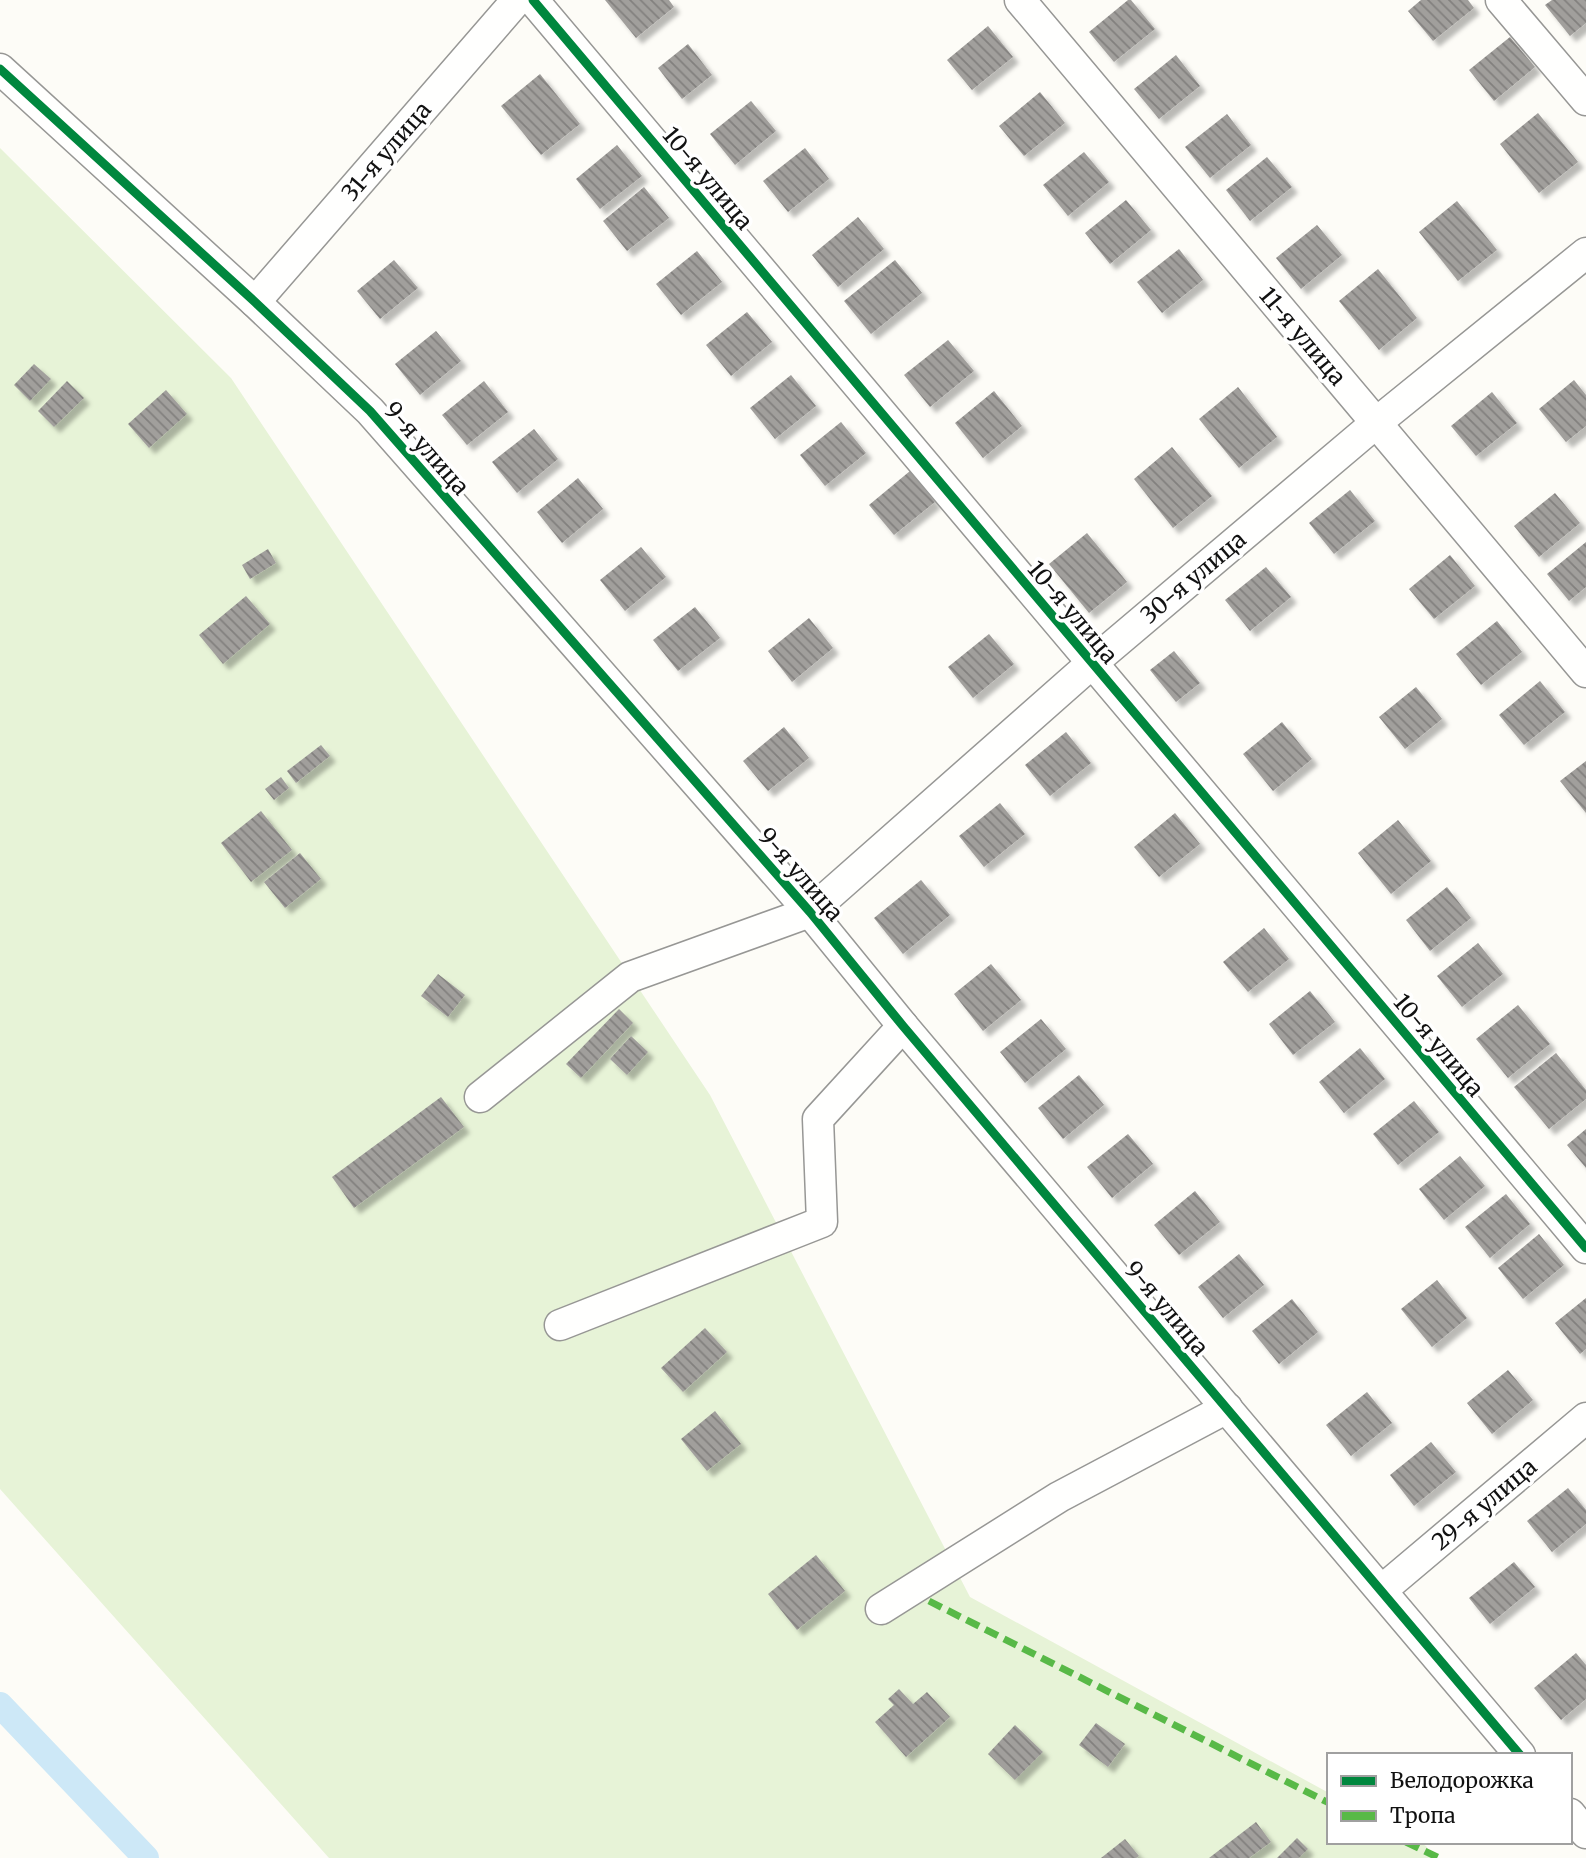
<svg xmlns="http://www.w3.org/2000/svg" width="1586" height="1858" font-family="Merriweather,serif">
<defs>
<pattern id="building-back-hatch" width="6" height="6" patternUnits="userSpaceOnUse" patternTransform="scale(1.75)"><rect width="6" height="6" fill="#a19f9c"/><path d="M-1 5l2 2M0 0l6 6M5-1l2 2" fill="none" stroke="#82807e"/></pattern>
<filter id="shadow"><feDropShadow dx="6" dy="6" stdDeviation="2" flood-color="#0004"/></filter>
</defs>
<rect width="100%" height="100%" fill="#fdfcf7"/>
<path fill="#e7f3d7" d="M0,148L231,378L710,1095L970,1597L1329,1793V1842H1419L1426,1846L1435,1858H329L0,1489Z"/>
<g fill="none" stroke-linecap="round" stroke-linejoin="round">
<path stroke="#cde8f7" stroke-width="26" d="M0,1705L146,1858"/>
</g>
<g fill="url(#building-back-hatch)" filter="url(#shadow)">
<path d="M605,0H669L674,7L636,38Z"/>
<path d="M1128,0H1131L1155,29L1114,62L1089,32Z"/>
<path d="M1421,0H1468L1474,8L1433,41L1408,11Z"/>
<path d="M1552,0H1586V23L1570,36L1545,5Z"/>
<path d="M988,26L1013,57L972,90L947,60Z"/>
<path d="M1510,37L1535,67L1494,101L1469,70Z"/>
<path d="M688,44L712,75L682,99L658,68Z"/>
<path d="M1176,55L1200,86L1159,119L1134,89Z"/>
<path d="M540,74L580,124L541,155L501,106Z"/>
<path d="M1040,92L1065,123L1024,156L999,126Z"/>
<path d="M751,101L776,131L735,165L710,134Z"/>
<path d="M1538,113L1578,162L1539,193L1500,144Z"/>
<path d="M1227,114L1251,145L1210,178L1185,147Z"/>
<path d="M617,145L642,176L600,209L576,179Z"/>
<path d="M805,148L829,179L788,212L763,181Z"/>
<path d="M1084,152L1109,182L1068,216L1043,185Z"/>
<path d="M1267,157L1292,187L1250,221L1226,190Z"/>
<path d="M644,187L669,218L627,251L603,221Z"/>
<path d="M1126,200L1151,230L1110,264L1085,233Z"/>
<path d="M1457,201L1497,250L1458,281L1419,232Z"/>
<path d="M858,217L884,249L838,287L812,255Z"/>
<path d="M1317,225L1342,255L1301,289L1276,258Z"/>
<path d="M1179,249L1203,280L1162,313L1137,282Z"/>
<path d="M697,251L722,282L681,315L656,284Z"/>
<path d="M394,260L418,288L380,319L357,291Z"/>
<path d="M895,260L922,293L871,334L844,301Z"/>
<path d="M1378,269L1417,318L1379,350L1339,301Z"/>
<path d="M747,312L772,342L731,376L706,345Z"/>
<path d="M436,331L461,361L420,395L395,364Z"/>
<path d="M948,340L974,371L930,407L904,375Z"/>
<path d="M34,364L51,379L30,401L14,385Z"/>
<path d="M791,375L816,406L775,439L750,408Z"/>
<path d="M1574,380L1586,395V426L1566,442L1539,409Z"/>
<path d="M67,381L84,398L54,427L38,411Z"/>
<path d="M484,381L508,412L467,445L442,415Z"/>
<path d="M1238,387L1277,437L1239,468L1199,419Z"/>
<path d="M166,390L187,414L149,448L128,424Z"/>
<path d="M994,391L1022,426L983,458L955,423Z"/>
<path d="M1492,392L1517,423L1476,456L1451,426Z"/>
<path d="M841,422L866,453L825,486L800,455Z"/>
<path d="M534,429L558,459L517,493L492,462Z"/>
<path d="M1172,447L1212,496L1173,528L1134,479Z"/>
<path d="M910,471L935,502L894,535L869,505Z"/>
<path d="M578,478L603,509L562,543L537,512Z"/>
<path d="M1350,490L1375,521L1334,554L1309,523Z"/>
<path d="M1555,493L1580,523L1539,557L1514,526Z"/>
<path d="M1087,533L1127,582L1089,613L1049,564Z"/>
<path d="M1586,542V587L1569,601L1547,574Z"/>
<path d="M641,547L666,577L625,611L600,580Z"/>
<path d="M268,549L276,563L250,579L242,565Z"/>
<path d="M1450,555L1475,586L1434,619L1409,589Z"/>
<path d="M1266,567L1291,597L1250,631L1225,600Z"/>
<path d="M246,596L270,624L223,664L199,635Z"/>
<path d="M695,607L720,638L678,671L653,640Z"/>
<path d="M809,618L833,648L792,682L768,651Z"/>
<path d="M1497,621L1522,652L1481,685L1456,654Z"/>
<path d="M989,634L1014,664L973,698L948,667Z"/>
<path d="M1174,651L1200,683L1176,702L1150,670Z"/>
<path d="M1540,681L1565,712L1524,745L1499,715Z"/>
<path d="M1416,687L1442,719L1405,749L1379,717Z"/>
<path d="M1282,722L1312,759L1273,791L1243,754Z"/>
<path d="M784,727L809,758L768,791L743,761Z"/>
<path d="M1066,732L1091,763L1050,796L1025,765Z"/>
<path d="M321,745L330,756L296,783L287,771Z"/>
<path d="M1586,761V813L1560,781Z"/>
<path d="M281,777L289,788L274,800L265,789Z"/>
<path d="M1000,803L1025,834L984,867L959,836Z"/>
<path d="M261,811L292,850L251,882L221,843Z"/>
<path d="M1175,813L1200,844L1159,877L1134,847Z"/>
<path d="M1398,820L1431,861L1391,894L1358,853Z"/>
<path d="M300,853L321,879L285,908L264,882Z"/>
<path d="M921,880L950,915L903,954L874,918Z"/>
<path d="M1447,887L1471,918L1430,951L1406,920Z"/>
<path d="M1264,928L1289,959L1248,992L1223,962Z"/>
<path d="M1478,943L1503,974L1462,1007L1437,976Z"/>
<path d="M991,964L1021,1000L983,1031L954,994Z"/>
<path d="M438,974L465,995L448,1017L421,996Z"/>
<path d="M1310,991L1335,1022L1293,1055L1269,1024Z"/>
<path d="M1518,1005L1550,1044L1508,1078L1476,1039Z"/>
<path d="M619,1009L633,1023L581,1078L566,1064Z"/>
<path d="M1041,1019L1066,1049L1025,1083L1000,1052Z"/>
<path d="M631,1036L648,1052L627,1075L610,1059Z"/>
<path d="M1360,1048L1385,1079L1344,1113L1319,1082Z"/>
<path d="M1556,1053L1586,1090V1099L1549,1129L1514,1087Z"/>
<path d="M1079,1075L1104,1105L1063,1139L1038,1108Z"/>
<path d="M441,1097L464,1127L354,1208L332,1177Z"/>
<path d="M1414,1101L1439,1132L1398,1165L1373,1134Z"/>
<path d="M1586,1129V1168L1567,1145Z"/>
<path d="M1128,1134L1153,1164L1112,1198L1087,1167Z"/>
<path d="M1460,1156L1485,1186L1444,1220L1419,1189Z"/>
<path d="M1195,1191L1220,1222L1179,1255L1154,1225Z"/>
<path d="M1506,1194L1530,1224L1490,1258L1465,1227Z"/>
<path d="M1539,1234L1564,1265L1523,1299L1498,1268Z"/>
<path d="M1239,1254L1264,1285L1223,1318L1198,1287Z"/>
<path d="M1437,1280L1467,1318L1432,1347L1401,1309Z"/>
<path d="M1586,1298V1349L1580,1354L1555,1323Z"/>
<path d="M1292,1299L1318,1332L1279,1364L1252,1331Z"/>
<path d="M705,1328L727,1352L683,1392L661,1368Z"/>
<path d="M1508,1370L1533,1400L1492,1434L1467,1403Z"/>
<path d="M1367,1392L1392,1423L1351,1456L1326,1425Z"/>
<path d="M715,1411L741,1444L707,1471L681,1439Z"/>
<path d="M1431,1442L1456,1472L1414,1506L1390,1475Z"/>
<path d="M1568,1488L1586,1510V1524L1552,1552L1527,1521Z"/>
<path d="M816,1555L845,1591L797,1630L768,1594Z"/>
<path d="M1514,1562L1535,1587L1490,1624L1469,1598Z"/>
<path d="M1576,1653L1586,1665V1699L1561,1720L1534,1688Z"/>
<path d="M899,1689L913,1704L927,1692L950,1717L906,1757L875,1722L894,1705L888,1699Z"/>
<path d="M1096,1723L1125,1744L1108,1767L1079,1745Z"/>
<path d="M1015,1725L1043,1752L1015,1780L988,1754Z"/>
<path d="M1256,1822L1271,1842L1249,1858H1209Z"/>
<path d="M1297,1838L1308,1849L1299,1858H1277Z"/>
<path d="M1125,1839L1139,1856L1136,1858H1101Z"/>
</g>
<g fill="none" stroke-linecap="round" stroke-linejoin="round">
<defs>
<g id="minor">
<path d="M533,0L1586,1248"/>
<path d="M1020,0L1586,672"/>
<path d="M1501,0L1586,100"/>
<path d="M0,69L255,302L370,411L810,912L903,1026L1520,1755"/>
<path d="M255,302L517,0"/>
<path d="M480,1097L630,977L810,912L1091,664L1376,423L1586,253"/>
<path d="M560,1325L822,1222L818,1119L903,1026"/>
<path d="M1382,1590L1586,1418"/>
<path d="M881,1609L1059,1497L1227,1408"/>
<path d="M1570,1814L1586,1833"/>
</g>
</defs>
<use href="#minor" stroke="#979795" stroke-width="33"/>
<use href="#minor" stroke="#fffffe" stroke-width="30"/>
<g stroke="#58b947" stroke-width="7" stroke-dasharray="14 7" stroke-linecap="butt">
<path d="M929,1601L1329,1803"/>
<path d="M1406,1842L1439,1858"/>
</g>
<defs>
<g id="cycleway">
<path d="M533,0L1586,1248"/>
<path d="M0,69L255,302L370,411L810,912L903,1026L1520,1755"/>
</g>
</defs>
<use href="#cycleway" stroke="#fff" stroke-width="13"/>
<use href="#cycleway" stroke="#00873e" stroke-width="9"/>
</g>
<g text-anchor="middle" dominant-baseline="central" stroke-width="7" stroke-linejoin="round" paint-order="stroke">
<g font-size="23" fill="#111" stroke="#fff">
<text transform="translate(386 151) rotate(-49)">31-я улица</text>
<text transform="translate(708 178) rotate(50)">10-я улица</text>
<text transform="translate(1303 336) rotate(50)">11-я улица</text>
<text transform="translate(427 448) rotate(49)">9-я улица</text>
<text transform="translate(1193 577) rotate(-40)">30-я улица</text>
<text transform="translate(1073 612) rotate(50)">10-я улица</text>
<text transform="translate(801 874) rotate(49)">9-я улица</text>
<text transform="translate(1439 1045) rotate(50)">10-я улица</text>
<text transform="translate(1167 1308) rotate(50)">9-я улица</text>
<text transform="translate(1484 1504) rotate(-40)">29-я улица</text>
</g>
</g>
<rect x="1327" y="1753" width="245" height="91" fill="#ffffff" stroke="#a0a0a0" stroke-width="2"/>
<rect x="1341" y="1776" width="35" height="10" fill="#00873e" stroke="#a0a0a0" stroke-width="2"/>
<text x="1390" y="1788" font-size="21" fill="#111111">Велодорожка</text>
<rect x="1341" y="1811" width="35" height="10" fill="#58b947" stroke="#a0a0a0" stroke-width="2"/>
<text x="1390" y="1823" font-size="21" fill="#111111">Тропа</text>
</svg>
